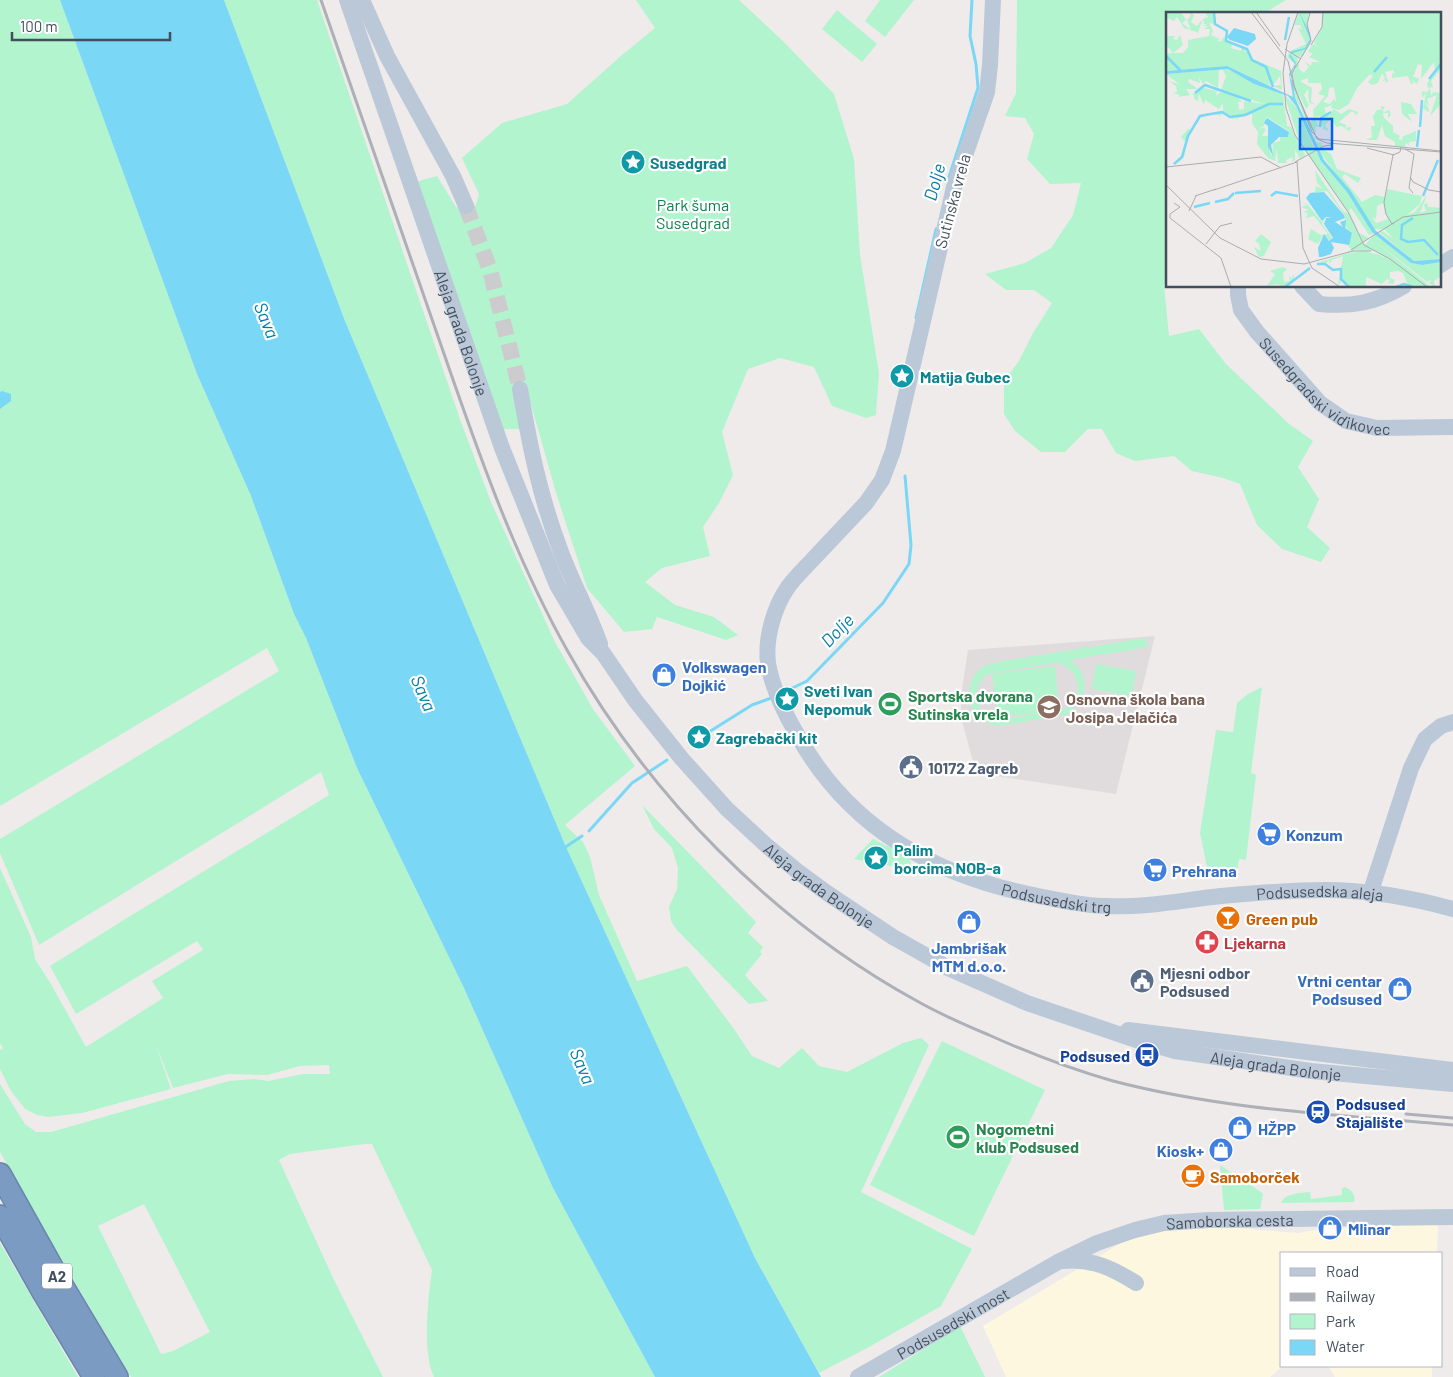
<svg xmlns="http://www.w3.org/2000/svg" width="1453" height="1377" font-family="Barlow,sans-serif">
<rect width="100%" height="100%" fill="#efebeb"/>
<g fill="#fef7e0">
<path d="M1438,1222L1437,1253H1282V1366H1283L1270,1377H1006L983,1326L1131,1237L1173,1228L1218,1225L1259,1230L1298,1233L1321,1229Z"/>
<path d="M1328,1366H1432V1377H1335Z"/>
</g>
<path fill="#e0dcdd" d="M1155,636L1116,794L976,773L961,717V696L968,650Z"/>
<g fill="#b2f4ce" fill-rule="evenodd">
<path d="M0,0H60L197,374L251,496L294,614L306,638L357,768L464,988L553,1188L655,1377H434C422,1353 428,1297 432,1270L372,1144H365L290,1154L279,1160L334,1280L383,1377H131L40,1224L0,1152V1084L25,1124L36,1132H51L229,1081L254,1079L268,1081L303,1074H330L329,1065L300,1066L267,1075L228,1074L173,1088L155,1043L171,1089L82,1113L48,1117L37,1115L25,1109L11,1091L0,1069V1050L3,1048L0,1043V868L31,937L35,959L51,984L86,1047L163,998L152,981L203,950L197,941L76,1014L50,966L122,921L329,795L321,772L39,945L0,853V839L279,671L267,648L0,806ZM144,1204L210,1332L173,1351L161,1354L98,1226Z"/>
<path d="M224,0H317L461,422L491,502L555,642L593,709L635,766L565,825L583,842L590,857L599,895L637,981L687,966L734,1029L752,1056L779,1068L802,1048L819,1066L847,1072L903,1043L921,1038L929,1045L861,1192L972,1249L941,1306L869,1347L819,1373L755,1258L566,847L345,321Z"/>
<path d="M636,0H739L784,42L834,94L854,159L860,255L879,373L876,415L866,418L832,406L814,367L780,358L748,369L722,432L733,475L719,503L703,527L710,556L662,568L645,582L675,605L714,617L738,635L726,640L657,617L652,629L624,632L587,588L557,496L526,387L519,429H502L415,182L437,176L456,207L465,210L476,205L479,194L462,158L502,123L567,104L622,55L655,28Z"/>
<path d="M880,0H914L885,37L865,21Z"/>
<path d="M1017,0H1286L1263,14H1167V282L1164,285L1169,336L1199,329L1226,364L1288,423L1313,441L1298,467L1319,499L1307,527L1330,548L1321,562L1282,549L1257,525L1240,484L1223,478L1192,471L1174,456L1135,461L1116,453L1102,429H1088L1065,452H1041L1015,431L1004,414V381L1019,361L1033,333L1052,303L1034,290H1006L985,274L1025,263L1051,248L1073,215L1081,183L1050,184L1027,159L1034,134L1025,118L1005,116L1016,93Z"/>
<path d="M837,10L877,44L862,62L822,29Z"/>
<path d="M1145,638L1148,647L1070,660C1092,676 1088,702 1065,715L998,726C967,722 960,686 981,668C983,666 989,665 992,663ZM1055,663C1083,666 1087,707 1059,710L1055,666L992,674L998,717L1054,711L999,720C975,717 969,687 988,674Z"/>
<path d="M1096,664L1136,671L1132,696L1092,689Z"/>
<path d="M1262,687L1251,773L1256,775L1246,860L1239,859L1237,871L1225,872V876L1209,877L1200,833L1216,730L1233,732L1237,703L1248,694Z"/>
<path d="M642,805L756,922L748,933L763,947L760,952L762,954L745,975L768,1001L749,1004L676,929L671,921L669,907L677,889L678,868L672,848L654,829Z"/>
<path d="M873,839L909,857L911,864L907,869L854,859Z"/>
<path d="M942,1041L1045,1090L974,1236L870,1185Z"/>
<path d="M1220,1165L1261,1192L1263,1194L1260,1209L1224,1210Z"/>
<path d="M1345,1187C1352,1190 1356,1195 1354,1202L1281,1203C1285,1193 1300,1193 1310,1192L1311,1199L1342,1195V1188Z"/>
<path d="M0,1243L78,1377H0Z"/>
<path d="M960,1326L985,1377H879Z"/>
</g>
<g fill="#7ad7f6">
<path d="M60,0H224L345,321L566,847L755,1258L821,1377H655L553,1188L464,988L357,768L306,638L294,614L251,496L197,374Z"/>
<path d="M2,391L11,394V401L0,409V392Z"/>
</g>
<g fill="none" stroke-linecap="round" stroke-linejoin="round">
<g stroke="#7ad7f6" stroke-width="3">
<path d="M949,177L978,88L976,64L970,36L972,0"/>
<path d="M916,318L936,229"/>
<path d="M782,693L807,681L883,603L909,564L911,545L905,476"/>
<path d="M693,742L752,705L774,697"/>
<path d="M589,831L632,783L667,760"/>
<path d="M564,848L582,836"/>
</g>
<path stroke="#ccccce" stroke-width="16" stroke-dasharray="16 8" stroke-linecap="butt" d="M466,206L490,270L520,389"/>
<defs>
<g id="highway">
<path d="M0,1174L62,1285L117,1377"/>
<path d="M0,1216L43,1292L94,1377"/>
</g>
</defs>
<use href="#highway" stroke="#6786ae" stroke-width="24"/>
<g stroke="#bbc8d8" stroke-width="16">
<path id="s1" d="M347,0L502,448L557,585L588,638L603,653L635,700L682,759L727,809L767,846L797,871L827,893L893,937L950,969L1027,1003L1136,1040L1175,1051L1311,1071L1453,1084"/>
<path d="M362,0L387,56L453,176L466,206"/>
<path id="s2" d="M993,0L990,65L987,92L954,187L893,451L882,480L866,503C849,521 832,539 815,557C806,567 796,576 788,587C774,607 765,638 768,663C772,688 785,714 798,736C851,831 939,878 1043,897C1064,901 1085,906 1107,906C1145,908 1183,900 1221,896C1255,893 1290,890 1325,890C1366,890 1413,898 1453,909"/>
<path d="M1439,266L1453,257"/>
<path id="s3" d="M1238,286V295L1241,310L1257,332L1320,403L1346,421L1377,428L1453,427"/>
<path d="M1302,286L1319,304C1352,307 1375,303 1404,286"/>
<path d="M520,389C530,447 540,497 561,552C573,584 589,613 600,644"/>
<path d="M1370,894L1411,768L1425,739L1441,726L1453,722"/>
<path d="M1128,1030L1453,1070"/>
<path d="M1063,1261C1091,1258 1112,1268 1136,1283"/>
<path id="s4" d="M858,1377L1058,1262L1097,1243L1135,1230L1164,1223L1209,1220L1453,1217"/>
</g>
<use href="#highway" stroke="#7c9bc2" stroke-width="21"/>
<g stroke="#adb0b7" stroke-width="3">
<path d="M321,0C359,108 397,216 434,325C472,435 510,548 567,650C648,795 772,921 917,1001C940,1014 965,1025 989,1035C1029,1053 1070,1069 1113,1081C1224,1110 1339,1115 1453,1125"/>
<path d="M1406,1114L1453,1118"/>
</g>
</g>
<defs>
<symbol id="sight-disc" viewBox="-11 -11 22 22"><circle r="9.5" fill="#0f9aa8" stroke="#fff"/><path d="M0-6L1.8-2.2L6-1.7L2.9 1.2L3.7 5.4L0 3.3L-3.7 5.4L-2.9 1.2L-6-1.7L-1.8-2.2Z" fill="#fff"/></symbol>
<symbol id="shop-disc" viewBox="-11 -11 22 22"><circle r="9.5" fill="#3f7fe0" stroke="#fff"/><path d="M-5-2.5h2.3a2.7 3.5 0 0 1 5.4 0H5L5.5 6h-11ZM-1.5-2.5h3a1.5 2.3 0 0 0-3 0Z" fill="#fff"/></symbol>
<symbol id="stadium-disc" viewBox="-11 -11 22 22"><circle r="9.5" fill="#2e9e5b" stroke="#fff"/><path d="M0-5a6.5 5 0 1 0 0 10a6.5 5 0 1 0 0-10ZM-3.5-1.8h7v3.6h-7Z" fill="#fff"/></symbol>
<symbol id="school-disc" viewBox="-11 -11 22 22"><circle r="9.5" fill="#8d6e63" stroke="#fff"/><path d="M0-5L7-2L0 1L-7-2ZM-4 1L0 2.5L4 1V4Q0 6-4 4Z" fill="#fff"/></symbol>
<symbol id="civic-disc" viewBox="-11 -11 22 22"><circle r="9.5" fill="#5c6f8a" stroke="#fff"/><path d="M-.6-6.5H3V-4.5H.6V-3L4-1V1h2V6H-6V1h2V-1L-.6-3ZM-1.2 2.5V6h2.4V2.5Z" fill="#fff"/></symbol>
<symbol id="supermarket-disc" viewBox="-11 -11 22 22"><circle r="9.5" fill="#3f7fe0" stroke="#fff"/><path d="M-6-5.5h2.5l.6 2H6L4.5 2H-2.5L-4.4-4H-6ZM-1.5 3.2a1.3 1.3 0 1 0 .1 0ZM3 3.2a1.3 1.3 0 1 0 .1 0Z" fill="#fff"/></symbol>
<symbol id="bar-disc" viewBox="-11 -11 22 22"><circle r="9.5" fill="#e8710a" stroke="#fff"/><path d="M-6-5H6L.8 .8V4.5H3.5V6h-7V4.5H-.8V.8Z" fill="#fff"/></symbol>
<symbol id="pharmacy-disc" viewBox="-11 -11 22 22"><circle r="9.5" fill="#e0444e" stroke="#fff"/><path d="M-2-6h4v4h4v4h-4v4h-4v-4h-4v-4h4Z" fill="#fff"/></symbol>
<symbol id="bus-disc" viewBox="-11 -11 22 22"><circle r="9.5" fill="#1a4fb4" stroke="#fff"/><path d="M-5-6H5V4H4V6H2V4H-2V6H-4V4H-5ZM-3.5-4V0h7V-4ZM-3.5 1.2v1.5H-2V1.2ZM2 1.2v1.5H3.5V1.2Z" fill="#fff"/></symbol>
<symbol id="station-disc" viewBox="-11 -11 22 22"><circle r="9.5" fill="#1a4fb4" stroke="#fff"/><path d="M-3-6H3Q5-6 5-4V2Q5 4 3 4L4.5 6H3L1.5 4h-3L-3 6H-4.5L-3 4Q-5 4-5 2V-4Q-5-6-3-6ZM-3.5-4v3h7v-3ZM-3.5 1v1.5H-2V1ZM2 1v1.5H3.5V1Z" fill="#fff"/></symbol>
<symbol id="cafe-disc" viewBox="-11 -11 22 22"><circle r="9.5" fill="#e8710a" stroke="#fff"/><path d="M-5.5-4.5H6V0H3Q3 3.5 0 3.5H-2.5Q-5.5 3.5-5.5 0ZM3-3.2v2h1.7v-2ZM-6 4.5H4V6H-6Z" fill="#fff"/></symbol>
</defs>
<g fill-rule="evenodd">
<use href="#sight-disc" x="619" y="148" width="28" height="28"/>
<use href="#sight-disc" x="888" y="362" width="28" height="28"/>
<use href="#shop-disc" x="650" y="661" width="28" height="28"/>
<use href="#sight-disc" x="773" y="685" width="28" height="28"/>
<use href="#stadium-disc" x="876" y="690" width="28" height="28"/>
<use href="#school-disc" x="1035" y="693" width="28" height="28"/>
<use href="#sight-disc" x="685" y="723" width="28" height="28"/>
<use href="#civic-disc" x="897" y="753" width="28" height="28"/>
<use href="#supermarket-disc" x="1255" y="820" width="28" height="28"/>
<use href="#sight-disc" x="862" y="844" width="28" height="28"/>
<use href="#supermarket-disc" x="1141" y="856" width="28" height="28"/>
<use href="#bar-disc" x="1214" y="904" width="28" height="28"/>
<use href="#shop-disc" x="955" y="908" width="28" height="28"/>
<use href="#pharmacy-disc" x="1193" y="928" width="28" height="28"/>
<use href="#civic-disc" x="1128" y="967" width="28" height="28"/>
<use href="#shop-disc" x="1386" y="975" width="28" height="28"/>
<use href="#bus-disc" x="1133" y="1041" width="28" height="28"/>
<use href="#station-disc" x="1304" y="1098" width="28" height="28"/>
<use href="#shop-disc" x="1226" y="1114" width="28" height="28"/>
<use href="#stadium-disc" x="944" y="1123" width="28" height="28"/>
<use href="#shop-disc" x="1207" y="1136" width="28" height="28"/>
<use href="#cafe-disc" x="1179" y="1162" width="28" height="28"/>
<use href="#shop-disc" x="1316" y="1214" width="28" height="28"/>
</g>
<g text-anchor="middle" dominant-baseline="central" stroke-width="4.5" stroke-linejoin="round" paint-order="stroke">
<rect fill="#fff" stroke="#7b838c" stroke-width="1" x="42" y="1263.5" width="30" height="25" rx="4"/>
<g font-size="15" font-weight="bold" fill="#424e5b">
<text x="57" y="1276">A2</text>
</g>
<g font-size="16" font-weight="bold" fill="#0d838f" stroke="#fff" text-anchor="start">
<text x="650" y="162">Susedgrad</text>
<text x="920" y="376">Matija Gubec</text>
<text x="804" y="690">Sveti Ivan<tspan x="804" dy="18">Nepomuk</tspan></text>
<text x="716" y="737">Zagrebački kit</text>
<text x="894" y="849">Palim<tspan x="894" dy="18">borcima NOB-a</tspan></text>
</g>
<g font-size="16" fill="#424e5b" stroke="#fff">
<text transform="translate(952 201) rotate(-75)">Sutinska vrela</text>
<text stroke="none"><textPath href="#s1" startOffset="352">Aleja grada Bolonje</textPath></text>
<text stroke="none"><textPath href="#s3" startOffset="142">Susedgradski vidikovec</textPath></text>
<text stroke="none"><textPath href="#s1" startOffset="1024">Aleja grada Bolonje</textPath></text>
<text stroke="none"><textPath href="#s2" startOffset="1379">Podsusedska aleja</textPath></text>
<text stroke="none"><textPath href="#s2" startOffset="1114">Podsusedski trg</textPath></text>
<text stroke="none"><textPath href="#s1" startOffset="1521">Aleja grada Bolonje</textPath></text>
<text stroke="none"><textPath href="#s4" startOffset="410">Samoborska cesta</textPath></text>
<text stroke="none"><textPath href="#s4" startOffset="109">Podsusedski most</textPath></text>
</g>
<g font-size="16" fill="#0b844d" stroke="#fff">
<text x="693" y="204">Park šuma<tspan x="693" dy="18">Susedgrad</tspan></text>
</g>
<g font-size="16" font-weight="bold" fill="#366cbe" stroke="#fff" text-anchor="start">
<text x="682" y="666">Volkswagen<tspan x="682" dy="18">Dojkić</tspan></text>
<text x="1286" y="834">Konzum</text>
<text x="1172" y="870">Prehrana</text>
<text x="969" y="947" text-anchor="middle">Jambrišak<tspan x="969" dy="18">MTM d.o.o.</tspan></text>
<text x="1382" y="980" text-anchor="end">Vrtni centar<tspan x="1382" dy="18">Podsused</tspan></text>
<text x="1258" y="1128">HŽPP</text>
<text x="1204" y="1150" text-anchor="end">Kiosk+</text>
<text x="1348" y="1228">Mlinar</text>
</g>
<g font-size="16" font-weight="bold" fill="#27864d" stroke="#fff" text-anchor="start">
<text x="908" y="695">Sportska dvorana<tspan x="908" dy="18">Sutinska vrela</tspan></text>
<text x="976" y="1128">Nogometni<tspan x="976" dy="18">klub Podsused</tspan></text>
</g>
<g font-size="16" font-weight="bold" fill="#785e54" stroke="#fff" text-anchor="start">
<text x="1066" y="698">Osnovna škola bana<tspan x="1066" dy="18">Josipa Jelačića</tspan></text>
</g>
<g font-size="16" font-weight="bold" fill="#4e5e75" stroke="#fff" text-anchor="start">
<text x="928" y="767">10172 Zagreb</text>
<text x="1160" y="972">Mjesni odbor<tspan x="1160" dy="18">Podsused</tspan></text>
</g>
<g font-size="16" font-weight="bold" fill="#c56008" stroke="#fff" text-anchor="start">
<text x="1246" y="918">Green pub</text>
<text x="1210" y="1176">Samoborček</text>
</g>
<g font-size="16" font-weight="bold" fill="#be3a42" stroke="#fff" text-anchor="start">
<text x="1224" y="942">Ljekarna</text>
</g>
<g font-size="16" font-weight="bold" fill="#164399" stroke="#fff" text-anchor="end">
<text x="1130" y="1055">Podsused</text>
<text x="1336" y="1103" text-anchor="start">Podsused<tspan x="1336" dy="18">Stajalište</tspan></text>
</g>
<g font-size="18" font-style="italic" fill="#017ea8" stroke="#fff">
<text transform="translate(934 182) rotate(-75)">Dolje</text>
<text transform="translate(267 320) rotate(68)">Sava</text>
<text transform="translate(837 630) rotate(-46)">Dolje</text>
<text transform="translate(424 693) rotate(67)">Sava</text>
<text transform="translate(583 1066) rotate(67)">Sava</text>
</g>
</g>
<g transform="translate(1166 12)">
<rect width="275" height="275" fill="#efebeb"/>
<path d="M0,0H15L20,8L16,11L25,18L21,8L25,4L23,0L28,3L25,10L31,14L37,7L42,5L39,0H47L49,12L43,11L47,19L45,23L54,27L51,28L54,30L60,23L59,29L67,31L65,36L75,39L76,34L81,38L77,40L83,39L87,47L115,59L116,78L107,74L115,73L114,64L107,73L103,64L104,74L61,54L0,59V42L7,41L0,33L1,24H9L7,27L11,28L14,23L17,33L7,41H17L22,35V28L43,24L44,17H38L42,14H36L42,12H38L37,7L31,23V20L18,16L11,5L8,9L1,6ZM133,0H143L141,14L145,29L137,44L131,45L132,51L138,48L133,51V57L138,61L143,55L138,49L145,54L146,50H154L143,45L147,42L142,39L147,32L152,34L148,31L156,15L157,0H275V57L265,69L267,75L262,76L261,72L269,57L268,50L255,67L256,53L252,52L247,65L253,66L251,72L245,67L248,71L245,72L242,64L226,66V61L229,62L227,58L219,60L222,69L220,71L219,67L218,69L216,70L219,66L216,61L212,71L206,73L202,70L207,64L204,62L191,76L183,92L173,98L165,96L166,93L158,96L161,103L168,97L175,102L183,97L192,100L191,103L186,99L173,110L180,113L179,116L185,115L184,119L180,116L185,121L176,114L170,115L165,106L159,113L163,119L157,117L156,106L160,103L149,105L153,115H150V121L143,113L148,128V124L150,130L157,131L155,136L165,142L171,157L195,166L192,171L179,162L176,165L196,190L209,183L219,185L221,177L256,184L254,192L241,203L249,200L261,183L254,201L260,199L258,193L261,190L262,195L275,196V200L259,201H275V247L248,249L213,220L215,218L228,227L218,217H209L152,137L146,125L142,115L135,96L129,86L127,71L143,111L148,107L147,98L159,84L152,82L156,77L155,71H142V66L134,69L146,76L145,90L149,92L143,91L142,77L138,83L143,93L140,97L128,72L127,62L131,52L127,59L129,52L121,45L123,40L130,45L124,39L140,32L132,16L136,18L134,13H128ZM168,75L170,90L168,87L164,92L157,90L162,84L163,76ZM217,191L219,201L216,202H220L222,207L210,211L206,205L210,207L211,194ZM62,57L88,72L117,82L121,114L125,115L139,143L134,147L129,137V148L126,150L127,145L120,148L121,151H112L111,136L109,149L102,146L91,132L92,120L86,111V102L69,107L70,104L67,107L57,101L54,104L48,101L33,106L23,123L18,145L13,150L6,152L14,148L18,137L20,130L15,125L23,116L24,119L34,103L57,99V91L53,97L39,88L38,93L33,82L32,89L29,88L27,82L35,75L51,79L50,83L55,80L70,83L76,90H72L73,98L78,97V89L98,92L55,78L60,64L57,58H53L52,76L40,69L37,72L33,65L34,71L23,67L22,70L32,77H20L24,83L12,85L14,83L7,81L11,80L10,74L3,69L13,72L0,62ZM101,105L123,119L122,125H114V129L107,131L106,145L102,135V124H96L100,117L95,115L94,119V115L98,114ZM264,76L265,83L268,80L274,81L275,76V92L264,104L271,83L261,87L263,94L259,90L263,98L262,100L257,96L260,81L256,86V79L261,80ZM118,82L131,96L149,138L146,141L149,139L179,177L208,222L203,223L185,196L183,199L189,211L193,221L203,226L197,230L182,200L134,131ZM235,90L245,92L251,102H242L246,110L236,102ZM215,94L219,95L216,99L219,100L223,98L225,103L222,106V101H217L218,106L227,114V120L234,124L232,127L237,128L236,125L250,119V129L243,130V134L240,130L239,135L229,134V130L219,124L216,113L211,128H200L206,125L205,114H209L207,104L211,98H215ZM149,158L176,198L182,202L198,234L209,222L245,251L256,253L275,250V264L268,269L269,275L263,271L266,267L261,270L210,230L265,275L242,273L237,261L232,259L224,260V266L229,268L227,272L222,271L224,268L221,267L216,272L200,265V275L183,274L176,269L172,273L177,244L166,248L163,252V248L159,253L154,250L183,241L198,239L214,243L232,252L209,239L190,238L178,241L186,238L182,234L186,221L179,215V204L161,179L141,182L149,180L150,174L157,177L151,171ZM134,190L141,192L156,210L160,205L156,212L166,226L164,229L158,223V228L157,223L152,232L142,227L145,217L155,223L162,222L148,204L140,206L142,201L137,200L143,198L135,195L141,193ZM95,222L105,230L98,244L93,245L88,235L95,239L93,232L89,229ZM117,255L121,257L117,261L118,270L124,269L123,263L126,267L127,262L129,267L119,275L111,272L101,274L109,262L104,259Z" fill="#b2f4ce" fill-rule="evenodd"/>
<path d="M133,0L144,21L145,28L140,37L124,42L130,51L124,65L127,71L129,86L158,148L184,178L210,219L248,249L275,247V250L256,253L245,251L206,220L181,180L155,149L130,94L122,84L88,72L62,57L0,62V59L61,54L127,85L123,62L129,52L123,44L126,39L139,36L144,27ZM68,16L89,22L90,27L82,34L64,28L61,25ZM101,106L123,120L122,125H113L105,133L107,144L102,135V114L98,111ZM158,180L178,203L179,206L169,210L177,215L174,210L180,208L179,216L186,221L183,233L165,230L168,236L165,242L156,245H153L152,236L158,222L163,229L167,226L158,212L160,206H166L160,205L156,209L140,186L144,181Z" fill="#7ad7f6"/>
<path fill="none" stroke="#7ad7f6" stroke-width="2.5" d="M48,0L49,12L61,19L60,29L81,37L86,48L100,55L107,75M119,28L123,5M0,44L15,59M208,60L221,45M263,67L275,52M29,81L39,73L85,89M154,115L155,106L165,100M254,115L256,88M251,135L253,118M8,152L16,145L22,124L34,104L56,100L64,105L79,103L103,92H117M69,181L95,179M105,184L110,180L132,184M257,184L272,148M49,190L62,187L68,181M28,195L44,191M247,206L236,213L235,227L242,230L258,228L272,243M151,252H159L167,258L175,257V267L183,275M119,275L144,256M230,275L238,272L247,275"/>
<path fill="none" stroke="#aaacb1" stroke-width="1" d="M85,0L122,49L128,75L151,127L161,131L275,140M90,0L114,34M132,0L121,32L117,61L120,96L129,123L182,200L198,233L224,247L261,275M145,33L156,15L157,0M119,37L135,47M130,53L126,62L128,73L146,120L153,127L275,139M129,56L145,29L141,12L144,1M201,136L228,143M239,137L248,142L243,176L247,181M131,149L137,236L146,256L174,275M129,150L158,134L166,133M0,155L95,145L115,156M245,166L247,170L263,178L275,180M0,173L54,226L95,247L138,252L187,239H205M48,178L131,150M29,184L50,177M8,191L14,195L4,202V206L55,246L65,275M23,199L30,184M228,211L226,212L220,202L218,190L227,143L234,140L235,135M205,225L237,205L275,200M40,232L54,214L66,211M185,238L205,225"/>
<path fill="#0361f1" fill-opacity="0.15" stroke="#0361f1" stroke-width="2.5" d="M134,107H166V137H134Z"/>
<rect width="275" height="275" fill="none" stroke="#424e5b" stroke-width="2.5"/>
</g>
<rect x="1280" y="1252" width="162" height="115" fill="#ffffff" stroke="#b3b8bd"/>
<rect x="1290" y="1268" width="25" height="8" fill="#bbc8d8" stroke="#b3b8bd"/>
<text x="1326" y="1277" font-size="15" fill="#424e5b">Road</text>
<rect x="1290" y="1293" width="25" height="8" fill="#adb0b7" stroke="#b3b8bd"/>
<text x="1326" y="1302" font-size="15" fill="#424e5b">Railway</text>
<rect x="1290" y="1314" width="25" height="15" fill="#b2f4ce" stroke="#b3b8bd"/>
<text x="1326" y="1327" font-size="15" fill="#424e5b">Park</text>
<rect x="1290" y="1340" width="25" height="15" fill="#7ad7f6" stroke="#b3b8bd"/>
<text x="1326" y="1352" font-size="15" fill="#424e5b">Water</text>
<path d="M12 32v8h158v-8" fill="none" stroke="#424e5b" stroke-width="2.5"/>
<text x="20" y="32" font-size="15" fill="#424e5b" stroke="#ffffff" stroke-width="4" paint-order="stroke">100 m</text>
</svg>
